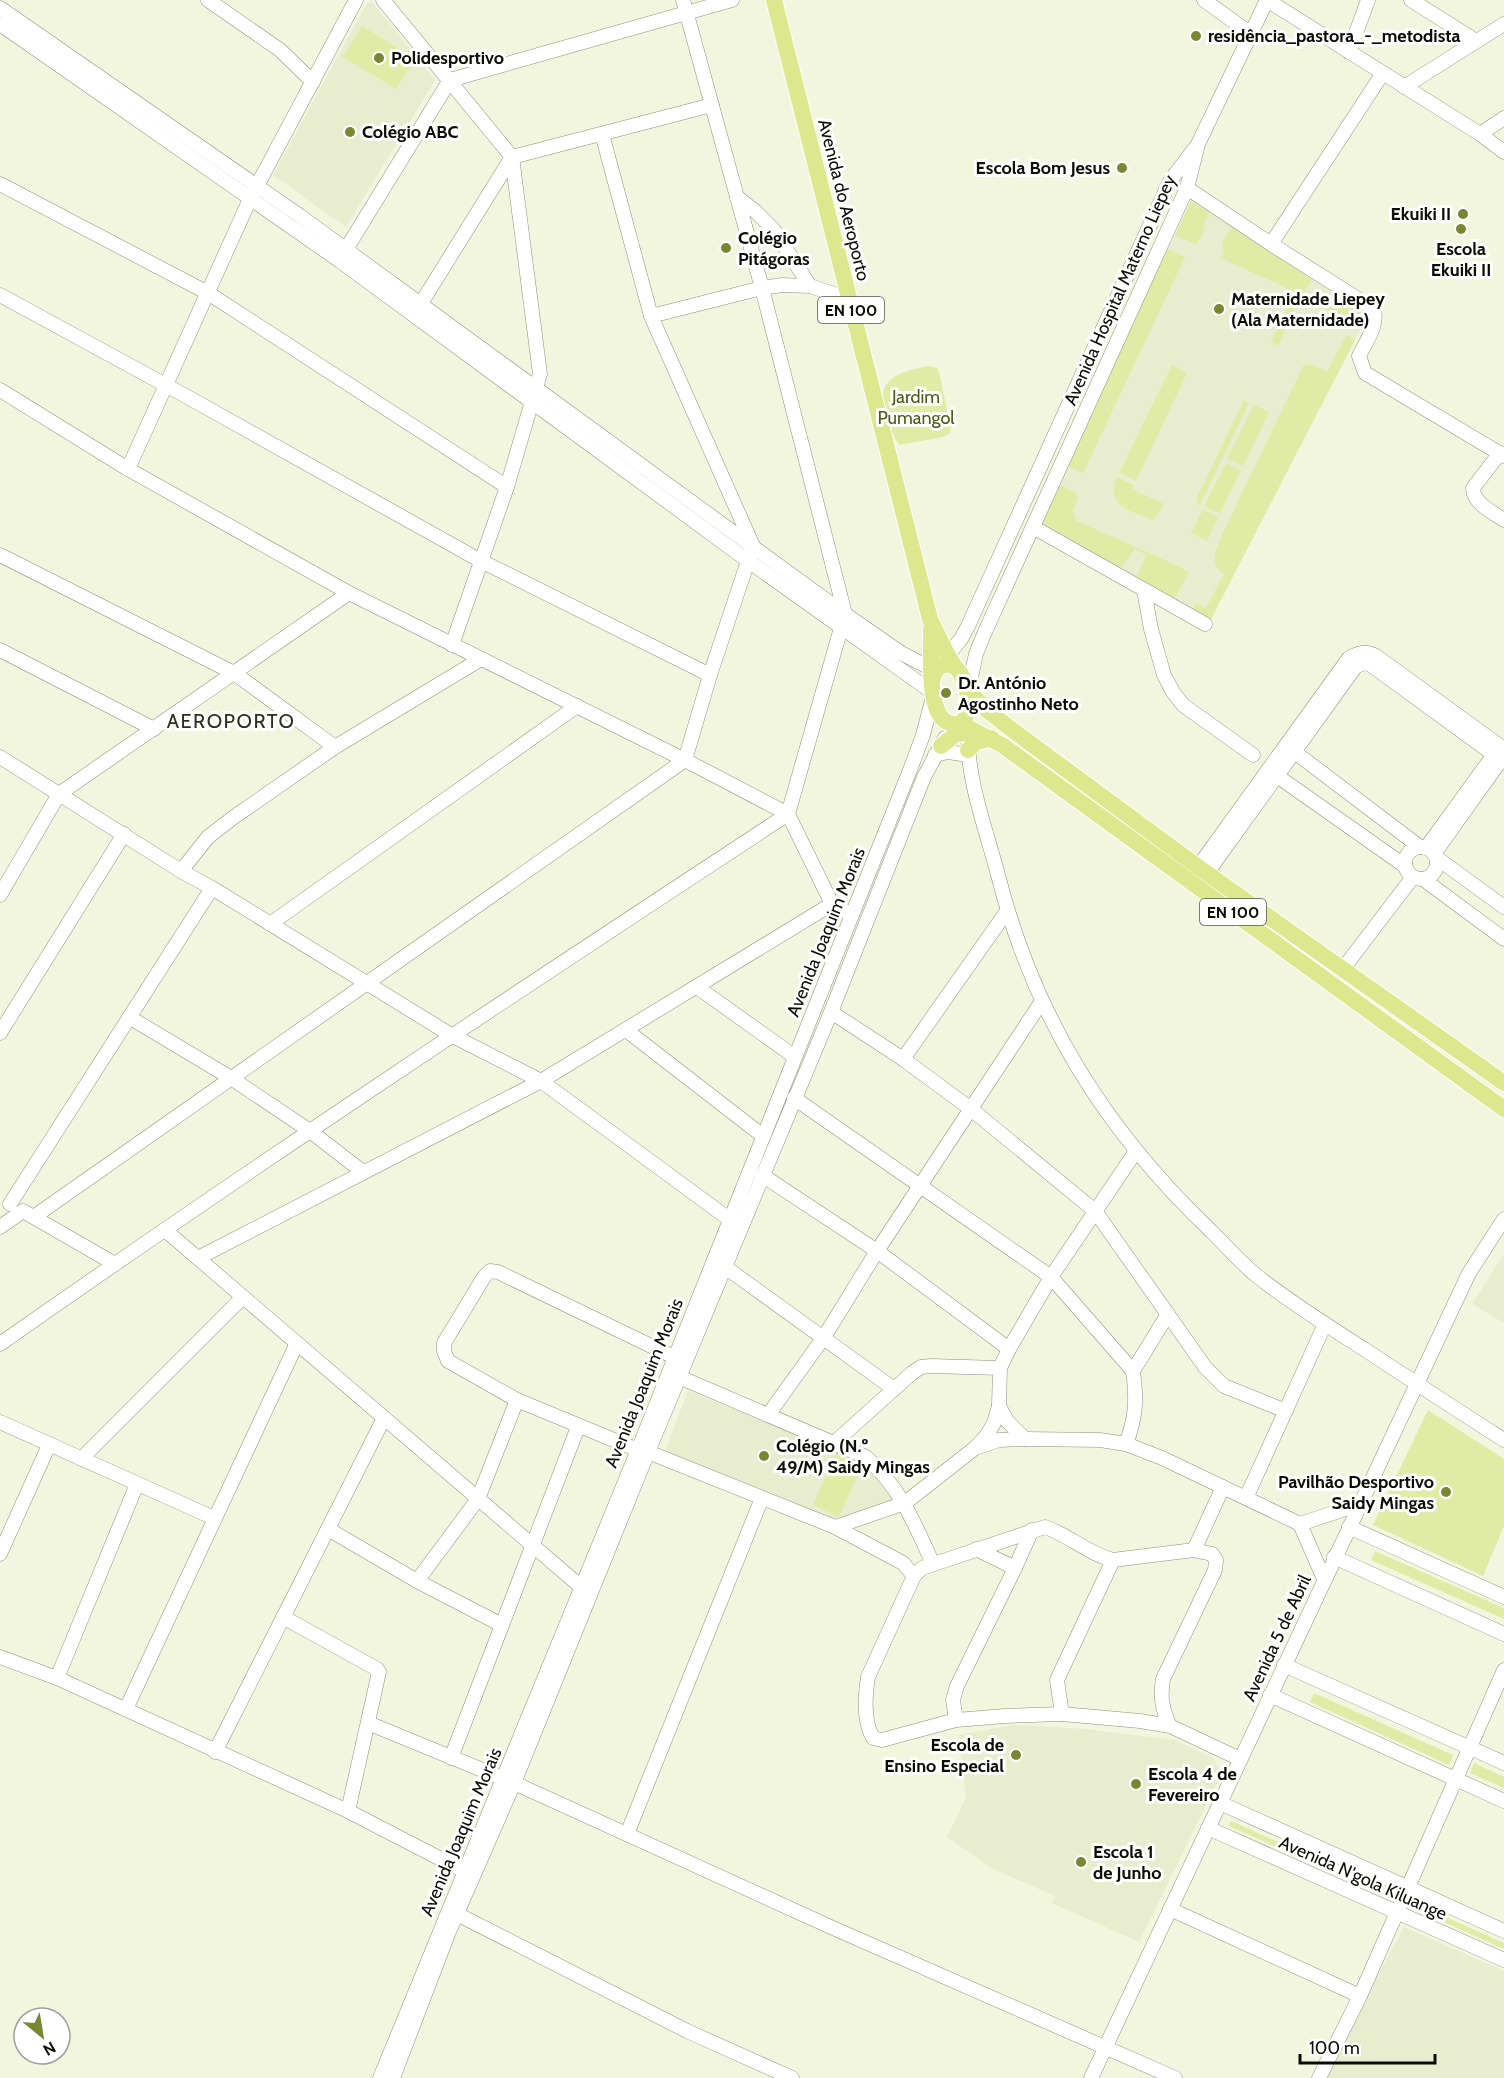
<svg xmlns="http://www.w3.org/2000/svg" width="1504" height="2078" font-family="Cabin,sans-serif">
<rect width="100%" height="100%" fill="#f2f6de"/>
<g fill="#e7edce">
<path d="M372,2L435,80L346,227L273,175L366,5Z"/>
<path d="M1191,200L1368,315L1210,621L1039,523Z"/>
<path d="M1504,1254V1323L1472,1304Z"/>
<path d="M688,1391L863,1460L895,1501L835,1523L665,1451Z"/>
<path d="M1014,1725L1084,1729L1175,1740L1213,1758L1222,1773L1139,1942L1052,1903L1055,1896L991,1868L947,1837L966,1798L959,1735Z"/>
<path d="M1404,1927L1504,1971V2078H1322Z"/>
</g>
<g fill="#e0eca6">
<path d="M362,26L415,59L396,89L343,57Z"/>
<path d="M1191,201L1210,213L1202,226L1205,228L1197,245L1175,235Z"/>
<path d="M1232,227L1312,279L1297,304L1278,346L1271,342L1295,292L1221,258L1224,252L1222,243Z"/>
<path d="M1168,249L1185,257L1083,473L1065,465Z"/>
<path d="M1334,292L1368,315L1360,330L1350,325L1352,320L1324,307Z"/>
<path d="M1346,335L1355,340L1210,621L1193,611L1196,603L1206,608L1224,574C1208,564 1216,552 1221,537L1303,366L1310,364L1327,372Z"/>
<path d="M1172,365L1187,373L1136,481L1119,473Z"/>
<path d="M928,366L937,368L939,372L951,429L949,434L943,437L900,445C892,437 890,427 888,416C886,410 883,404 883,398C882,374 911,370 928,366Z"/>
<path d="M1244,400L1249,403L1200,505L1195,502Z"/>
<path d="M1254,405L1269,412L1243,466L1227,459Z"/>
<path d="M1226,463L1241,471L1220,513L1204,506Z"/>
<path d="M1117,477L1134,485L1132,489L1164,504L1155,519L1153,520C1131,511 1105,507 1117,477Z"/>
<path d="M1057,483L1077,494L1078,497L1073,511L1077,521L1189,571L1174,600L1132,576L1138,575L1146,555L1135,549L1120,569L1039,523Z"/>
<path d="M1203,510L1218,517L1207,541L1191,533Z"/>
<path d="M1428,1410L1504,1459V1526L1483,1576L1373,1525Z"/>
<path d="M836,1453L862,1465L839,1517L813,1505Z"/>
<path d="M1375,1551L1504,1608V1619L1371,1560Z"/>
<path d="M1314,1693L1453,1755L1449,1765L1310,1702Z"/>
<path d="M1474,1763L1504,1777V1788L1470,1773Z"/>
<path d="M1231,1821L1391,1892L1389,1897L1229,1826Z"/>
<path d="M1419,1905L1504,1943V1949L1417,1910Z"/>
</g>
<g fill="none" stroke-linecap="round" stroke-linejoin="round">
<defs>
<g id="minor">
<path d="M208,0L280,50L313,82"/>
<path d="M383,0L512,157L540,374L507,487L452,645"/>
<path d="M1204,0L1251,34"/>
<path d="M1267,0L1480,134L1504,152"/>
<path d="M1411,0L1476,41"/>
<path d="M0,8L300,216L845,614L901,653L936,671"/>
<path d="M0,24L340,261L747,560L932,692"/>
<path d="M1349,52L1368,0"/>
<path d="M1404,87L1504,24"/>
<path d="M602,134L651,316"/>
<path d="M1480,134L1504,118"/>
<path d="M0,184L208,293L507,487"/>
<path d="M1187,188L1271,244L1383,73"/>
<path d="M737,197L756,212L774,230L810,286"/>
<path d="M1271,244L1374,309C1378,327 1366,341 1359,356L1365,373L1504,456"/>
<path d="M345,251L450,80L732,0"/>
<path d="M0,295L184,395L481,561L710,675"/>
<path d="M420,305L512,157L712,105"/>
<path d="M0,390L128,469L349,593L685,760L788,814L832,904L852,915"/>
<path d="M1500,453L1473,488C1473,503 1492,512 1504,520"/>
<path d="M128,469L250,199L356,0"/>
<path d="M1033,527L1205,624"/>
<path d="M0,555L234,673L335,747"/>
<path d="M1144,590L1151,629L1164,675L1173,692L1183,705L1253,755"/>
<path d="M0,650L154,729"/>
<path d="M942,662L961,639L968,626L1170,181L1195,148"/>
<path d="M968,691L976,654L984,634L1187,188L1198,144L1267,0"/>
<path d="M968,739C968,782 987,833 998,875C1034,1017 1105,1130 1211,1231C1226,1246 1241,1263 1257,1276C1291,1303 1328,1326 1364,1349C1411,1380 1457,1410 1504,1440"/>
<path d="M1288,747L1420,847"/>
<path d="M935,755L948,752L962,754"/>
<path d="M0,757L181,871L212,888L451,1035L541,1081L729,1219"/>
<path d="M1270,771L1405,866"/>
<circle cx="1421" cy="863" r="16"/>
<path d="M1426,848L1498,749"/>
<path d="M1434,854L1501,760"/>
<path d="M1437,858L1504,907"/>
<path d="M1198,867L1349,658C1360,652 1366,651 1376,656L1504,749"/>
<path d="M181,871L208,837L234,817L335,747L481,659"/>
<path d="M1207,873L1356,666L1365,663L1371,665L1504,762"/>
<path d="M1423,879L1504,939"/>
<path d="M0,895L59,794L349,593"/>
<path d="M270,924L577,706"/>
<path d="M1342,970L1413,877"/>
<path d="M697,987L795,1057"/>
<path d="M831,1012L903,1059L971,1109L1095,1211L1205,1367L1224,1386L1286,1411"/>
<path d="M129,1017L231,1078L310,1131L363,1172"/>
<path d="M626,1030L763,1136"/>
<path d="M0,1033L124,834"/>
<path d="M903,1059L1007,911"/>
<path d="M794,1098L1051,1277L1133,1371"/>
<path d="M762,1175L877,1251L1009,1349"/>
<path d="M10,1204L212,888"/>
<path d="M35,1216L685,760L710,675L753,546L651,316L762,288L782,285L810,286L849,299"/>
<path d="M0,1227L23,1211L115,1264"/>
<path d="M165,1230L580,1586"/>
<path d="M198,1258L541,1081L832,904"/>
<path d="M725,1267L894,1389"/>
<path d="M0,1344C259,1162 523,988 788,814L845,614L762,288L683,0"/>
<path d="M679,1377L866,1457C901,1489 914,1522 933,1564"/>
<path d="M768,1415L824,1337L877,1251L1042,1001"/>
<path d="M0,1422L214,1518"/>
<path d="M1025,1439L1100,1440L1126,1444L1162,1458L1300,1524L1324,1579"/>
<path d="M835,1442L912,1373L921,1367L931,1366L1000,1368"/>
<path d="M1126,1444C1136,1417 1137,1400 1133,1371L1168,1314"/>
<path d="M975,1448L987,1435L994,1423L999,1406L1000,1368L1009,1349L1051,1277L1136,1151"/>
<path d="M638,1450L517,1400L448,1361L444,1351V1343L484,1277L490,1271L498,1272L674,1357"/>
<path d="M648,1452L835,1527L903,1563L914,1576"/>
<path d="M81,1459L243,1297"/>
<path d="M1246,1498L1325,1324"/>
<path d="M1300,1524L1360,1504"/>
<path d="M835,1527L905,1503L975,1448L999,1440L1025,1439L1007,1421L999,1406"/>
<path d="M1349,1527L1504,1597"/>
<path d="M328,1529L417,1581L502,1625"/>
<path d="M1194,1550L1223,1487"/>
<path d="M0,1554L49,1445"/>
<path d="M1334,1557L1504,1634"/>
<path d="M1015,1568L1032,1530"/>
<path d="M417,1581L478,1499L517,1400"/>
<path d="M283,1617L377,1669L379,1672L348,1811"/>
<path d="M0,1657L57,1678L348,1811L464,1871"/>
<path d="M1284,1665L1504,1763"/>
<path d="M57,1678L137,1484"/>
<path d="M1270,1695L1504,1801"/>
<path d="M126,1709L297,1343"/>
<path d="M1062,1714L1057,1680L1113,1560"/>
<path d="M956,1720L953,1700L957,1686L1015,1568L976,1549"/>
<path d="M368,1723L514,1783L833,1928L1175,2078"/>
<path d="M1170,1726C1162,1709 1160,1697 1163,1679L1215,1570L1216,1560L1212,1554L1194,1550L1113,1560C1088,1554 1069,1535 1045,1527L922,1568L914,1576L868,1677C865,1696 863,1721 873,1738L882,1740L956,1720L1005,1716L1062,1714L1140,1721L1170,1726L1240,1759"/>
<path d="M215,1752L384,1418"/>
<path d="M451,1758L578,1427"/>
<path d="M1220,1803L1504,1931"/>
<path d="M1208,1828L1504,1960"/>
<path d="M627,1834L762,1498"/>
<path d="M1170,1909L1360,1996"/>
<path d="M457,1914L687,2031L792,2078"/>
<path d="M380,2078L638,1450L910,770L923,735L933,697"/>
<path d="M393,2078L448,1934L514,1783L648,1452L831,1012L924,777L945,738"/>
<path d="M1091,2078L1469,1273L1504,1219"/>
<path d="M1319,2078L1360,1996L1504,1670"/>
</g>
<g id="major">
<path d="M774,0L930,619L946,652L955,667"/>
<path d="M931,629C932,651 926,712 947,722C976,736 973,677 952,665C939,663 935,670 932,681"/>
<path d="M968,691L988,711L1011,729L1198,867L1504,1083"/>
<path d="M959,723L1002,745L1504,1109"/>
<path d="M941,746L956,734L974,732"/>
<path d="M968,750L976,742L991,738"/>
</g>
</defs>
<use href="#minor" stroke="#8d917b" stroke-width="15"/>
<use href="#major" stroke="#fff" stroke-width="18"/>
<use href="#minor" stroke="#fff" stroke-width="14"/>
<use href="#major" stroke="#dde88e" stroke-width="16"/>
</g>
<g fill="#7b8633" stroke="#fff" stroke-width="2">
<circle cx="1196" cy="36" r="6"/>
<circle cx="379" cy="58" r="6"/>
<circle cx="350" cy="132" r="6"/>
<circle cx="1122" cy="168" r="6"/>
<circle cx="1463" cy="214" r="6"/>
<circle cx="1461" cy="229" r="6"/>
<circle cx="726" cy="248" r="6"/>
<circle cx="1219" cy="309" r="6"/>
<circle cx="946" cy="693" r="6"/>
<circle cx="764" cy="1456" r="6"/>
<circle cx="1446" cy="1492" r="6"/>
<circle cx="1016" cy="1755" r="6"/>
<circle cx="1136" cy="1784" r="6"/>
<circle cx="1081" cy="1862" r="6"/>
</g>
<g text-anchor="middle" dominant-baseline="central" stroke-width="6" stroke-linejoin="round" paint-order="stroke">
<g fill="#fff" stroke="#555651" stroke-width="1.5">
<rect x="818" y="297" width="66" height="26" rx="4.5"/>
<rect x="1200" y="899" width="66" height="26" rx="4.5"/>
</g>
<g font-size="16" font-weight="bold" fill="#0c0e06">
<text x="851" y="310">EN 100</text>
<text x="1233" y="912">EN 100</text>
</g>
<g font-size="18" font-weight="bold" fill="#0c0e06" stroke="#fff" text-anchor="start">
<text x="1208" y="36">residência_pastora_-_metodista</text>
<text x="391" y="58">Polidesportivo</text>
<text x="362" y="132">Colégio ABC</text>
<text x="1110" y="168" text-anchor="end">Escola Bom Jesus</text>
<text x="1451" y="214" text-anchor="end">Ekuiki II</text>
<text x="738" y="238">Colégio<tspan x="738" dy="21">Pitágoras</tspan></text>
<text x="1461" y="249" text-anchor="middle">Escola<tspan x="1461" dy="21">Ekuiki II</tspan></text>
<text x="1231" y="299">Maternidade Liepey<tspan x="1231" dy="21">(Ala Maternidade)</tspan></text>
<text x="958" y="683">Dr. António<tspan x="958" dy="21">Agostinho Neto</tspan></text>
<text x="776" y="1446">Colégio (N.º<tspan x="776" dy="21">49/M) Saidy Mingas</tspan></text>
<text x="1434" y="1482" text-anchor="end">Pavilhão Desportivo<tspan x="1434" dy="21">Saidy Mingas</tspan></text>
<text x="1004" y="1745" text-anchor="end">Escola de<tspan x="1004" dy="21">Ensino Especial</tspan></text>
<text x="1148" y="1774">Escola 4 de<tspan x="1148" dy="21">Fevereiro</tspan></text>
<text x="1093" y="1852">Escola 1<tspan x="1093" dy="21">de Junho</tspan></text>
</g>
<g font-size="18" fill="#0c0e06" stroke="#fff">
<text transform="translate(844 200) rotate(76)">Avenida do Aeroporto</text>
<text transform="translate(1120 290) rotate(-66)">Avenida Hospital Materno Liepey</text>
<text transform="translate(826 932) rotate(-68)">Avenida Joaquim Morais</text>
<text transform="translate(644 1383) rotate(-68)">Avenida Joaquim Morais</text>
<text transform="translate(1277 1638) rotate(-65)">Avenida 5 de Abril</text>
<text transform="translate(461 1832) rotate(-67)">Avenida Joaquim Morais</text>
<text transform="translate(1363 1878) rotate(24)">Avenida N'gola Kiluange</text>
</g>
<g font-size="18" fill="#4f5713" stroke="#fff">
<text x="916" y="397">Jardim<tspan x="916" dy="21">Pumangol</tspan></text>
</g>
<g font-size="20" letter-spacing="1.5" fill="#2d301d" stroke="#fff">
<text x="231" y="721">AEROPORTO</text>
</g>
</g>
<g transform="translate(42 2036) rotate(150)"><circle r="28" fill="#ffffff" stroke="#9e9f9b" stroke-width="1.5"/>
<path d="M0-4.5L10 22L0 15L-10 22Z" fill="#7b8633"/>
<text y="-9" font-size="16" font-weight="bold" text-anchor="middle" fill="#0c0e06">N</text>
</g>
<path d="M1300 2054v9h135v-9" fill="none" stroke="#0c0e06" stroke-width="3"/>
<text x="1309" y="2054" font-size="18" fill="#0c0e06" stroke="#ffffff" stroke-width="4.5" paint-order="stroke">100 m</text>
</svg>
